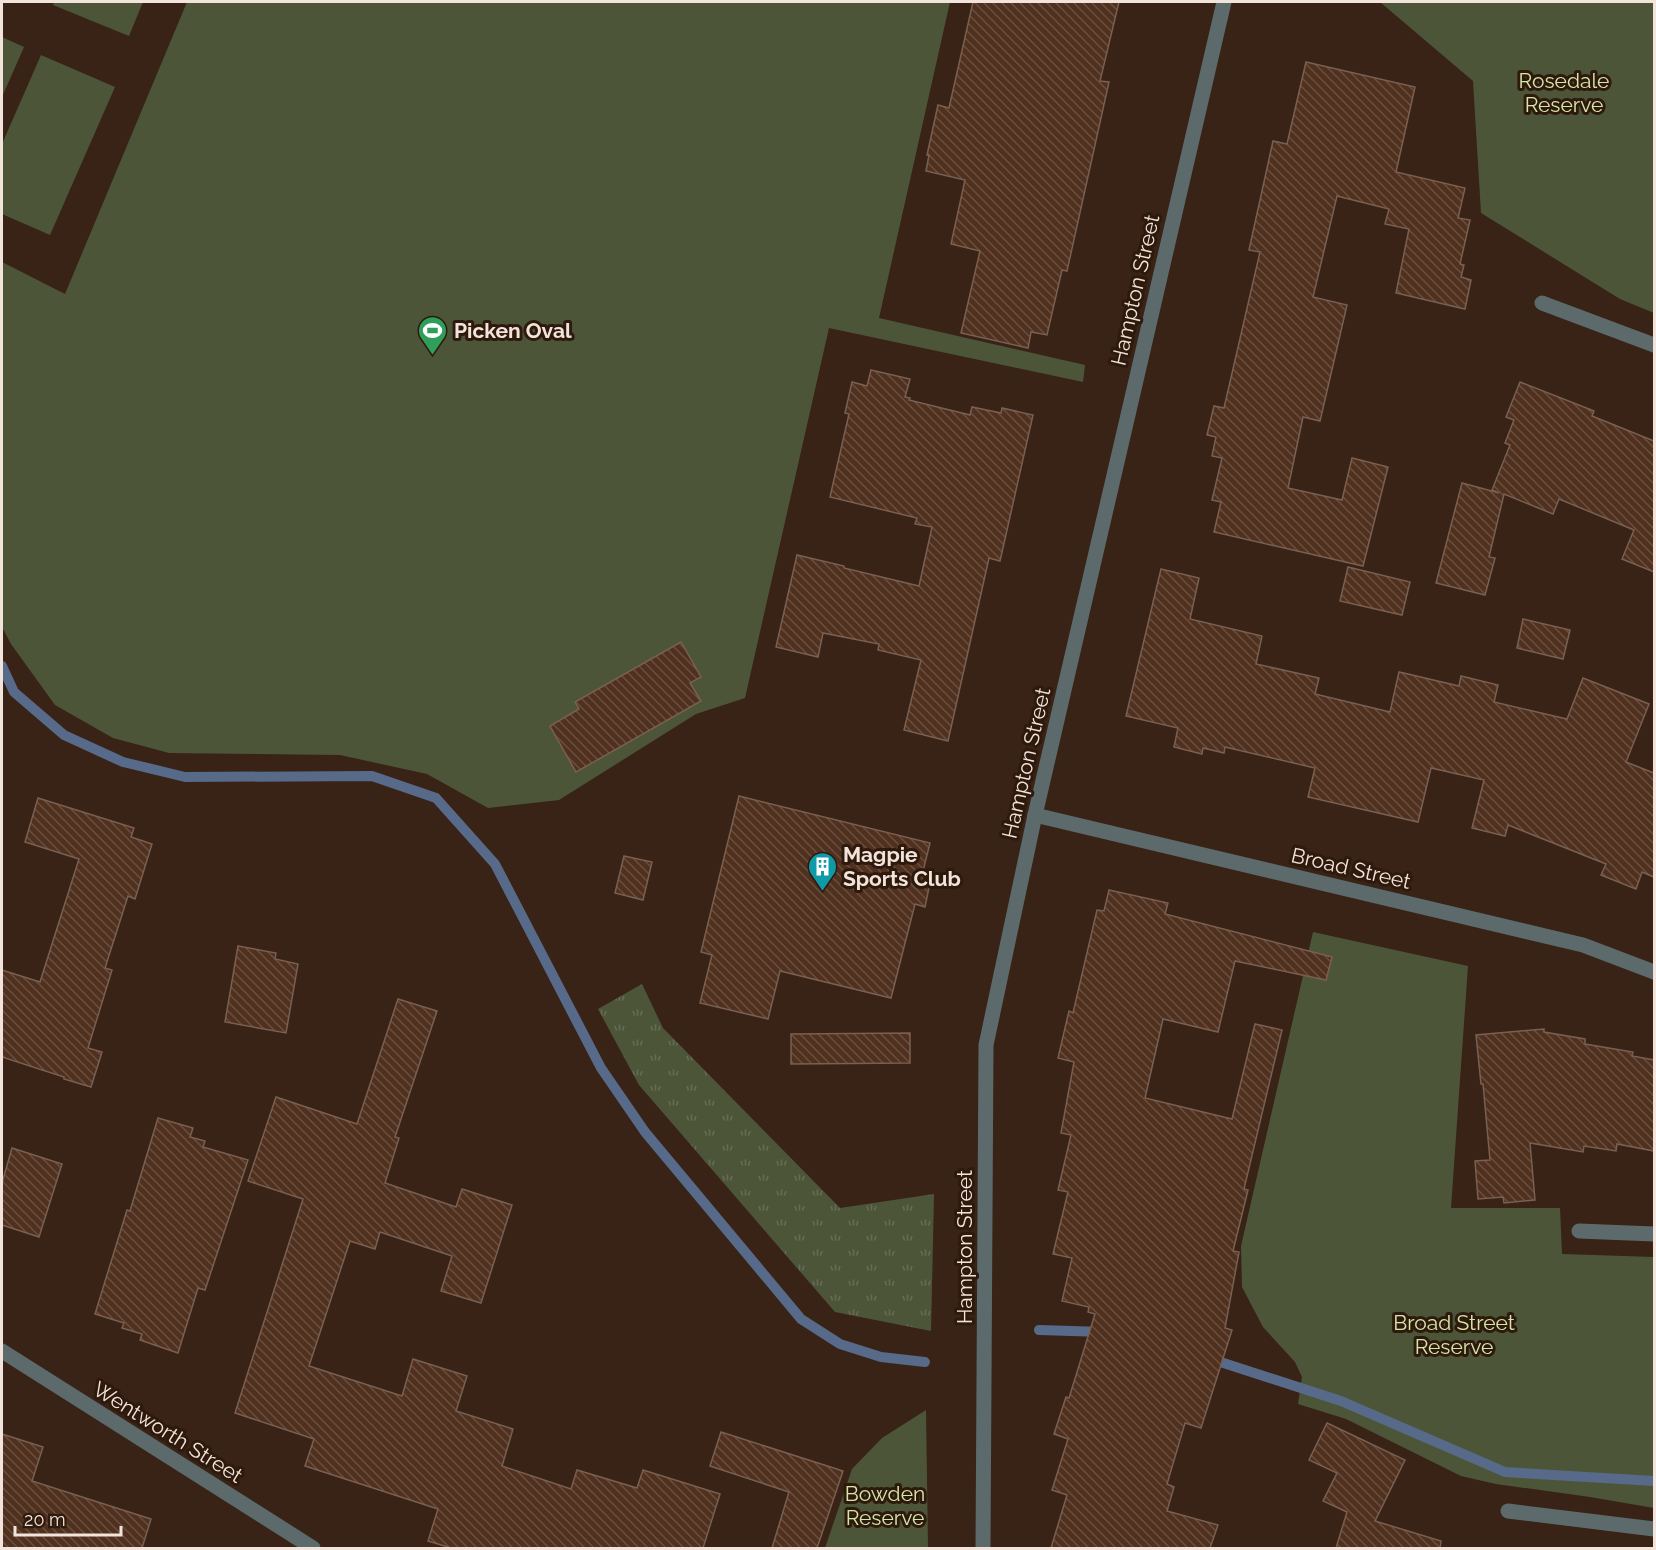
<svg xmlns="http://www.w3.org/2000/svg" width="1656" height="1550" font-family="Raleway,sans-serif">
<defs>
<pattern id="grass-tufts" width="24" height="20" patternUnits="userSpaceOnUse" patternTransform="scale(1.5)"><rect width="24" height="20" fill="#4d5539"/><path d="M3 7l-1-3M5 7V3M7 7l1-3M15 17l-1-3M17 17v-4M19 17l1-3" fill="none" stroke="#676d55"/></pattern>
<pattern id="building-back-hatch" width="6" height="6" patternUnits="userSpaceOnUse" patternTransform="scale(1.5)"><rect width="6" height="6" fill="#50301e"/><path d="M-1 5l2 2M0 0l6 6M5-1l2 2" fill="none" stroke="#6a4e3e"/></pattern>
</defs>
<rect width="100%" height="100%" fill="#382316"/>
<path fill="url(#grass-tufts)" d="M642,984L663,1028L840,1208L934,1194L931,1331L835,1312L639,1085L598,1009Z"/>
<g fill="#4d5539">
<path d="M54,2H143L129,36L53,5Z"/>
<path d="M187,2H950L879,318L1085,365L1083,382L829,328L745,698L696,714L559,800L488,808L427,774L340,755L169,753L113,738L55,705L11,644L2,627V262L65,294Z"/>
<path d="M1380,2H1654V313L1620,299L1481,213L1473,81Z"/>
<path d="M2,37L24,47L2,97Z"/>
<path d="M41,55L115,87L50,235L2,214V144Z"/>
<path d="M1313,932L1468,966L1451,1208H1560L1562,1254L1654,1257V1508L1590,1497L1496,1484L1461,1476L1346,1419L1298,1404L1302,1377L1295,1362L1263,1327L1242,1287L1241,1246Z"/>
<path d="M926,1410L928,1548H825L852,1469L882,1438Z"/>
</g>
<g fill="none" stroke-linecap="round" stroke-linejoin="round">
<g stroke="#576a89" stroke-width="10">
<path d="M2,666L14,692L64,735L123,762L185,777L372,776L436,798L495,864L601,1068L645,1132L801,1319L840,1344L881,1357L925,1362"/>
<path d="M1039,1330L1104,1332"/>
<path d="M1208,1358L1341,1401L1505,1472L1654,1481"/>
</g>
</g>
<g fill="url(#building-back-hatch)" stroke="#796052" stroke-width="1.5">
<path d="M973,2H1119L1100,81L1109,82L1067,271L1062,270L1047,335L1031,332L1028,348L961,333L980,251L951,244L965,180L926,171L929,155H927L938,105L949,108Z"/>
<path d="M1306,62L1415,87L1396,172L1465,188L1458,218L1470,220L1460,264L1464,265L1461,277L1471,280L1465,309L1396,293L1409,229L1385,224L1389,209L1337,196L1313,297L1347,305L1320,421L1303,417L1288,488L1342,500L1352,458L1388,467L1363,566L1214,532L1221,502L1212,500L1222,458L1212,456L1216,437L1207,435L1214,406L1224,408L1260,252L1249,250L1273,141L1287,144Z"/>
<path d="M871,370L910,379L905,397L910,398L909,400L970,415L972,407L1001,413L1002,408L1033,415L1000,561L989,558L948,741L904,730L921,660L878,650L879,644L823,633L818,657L776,647L797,555L844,566V568L919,586L932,527L915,524L917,518L830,497L849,414L845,413L852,382L867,386Z"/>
<path d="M1520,382L1594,411L1592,416L1654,441V572L1622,559L1634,530L1559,499L1553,514L1504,494L1489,557L1495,558L1485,595L1436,583L1462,483L1499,493L1492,490L1510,445L1505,443L1514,420L1506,417Z"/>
<path d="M1348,567L1410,582L1402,615L1340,601Z"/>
<path d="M1161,569L1199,578L1190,619L1262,636L1256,664L1319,678L1315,694L1390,712L1399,672L1459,686L1461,676L1498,685L1494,702L1567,719L1583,678L1649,704L1626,762L1654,773V877L1642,872L1636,889L1601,875L1606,864L1508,825L1505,836L1472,828L1484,780L1431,768L1418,822L1308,797L1315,768L1225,747L1224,753L1203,748L1202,754L1174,747L1178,728L1126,716Z"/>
<path d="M1523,619L1570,630L1563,659L1517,648Z"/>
<path d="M681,642L701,677L690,683L701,701L576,772L550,726L579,709L575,702Z"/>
<path d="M739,796L930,843L922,875L931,878L925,907L915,904L891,998L780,971L768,1019L700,1003L712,955L701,952Z"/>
<path d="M38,798L134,828L131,837L152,844L135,899L128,896L105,968L112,970L88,1048L102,1052L91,1087L64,1079V1077L2,1057V970L40,982L79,859L25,842Z"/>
<path d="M624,856L652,862L643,900L615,893Z"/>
<path d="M1109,890L1168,903L1165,914L1332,957L1326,980L1235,961L1218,1032L1163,1019L1145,1098L1232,1119L1255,1024L1282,1030L1244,1189L1248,1190L1233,1251L1239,1252L1225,1328L1232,1330L1201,1428L1185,1423L1167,1484L1174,1487L1167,1511L1218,1525L1210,1548H1051L1067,1495L1052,1490L1068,1439L1054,1434L1066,1397L1069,1398L1095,1314L1088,1312L1089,1307L1062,1301L1072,1258L1053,1254L1068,1192L1058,1190L1071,1135L1061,1133L1074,1062L1058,1058L1069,1011L1073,1013L1097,910L1104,911Z"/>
<path d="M238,946L276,953L275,959L298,964L286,1033L225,1022Z"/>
<path d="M398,999L437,1011L395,1137L399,1138L385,1183L456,1207L462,1189L512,1205L481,1303L441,1291L452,1256L380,1232L375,1249L350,1241L309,1366L402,1396L413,1359L467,1376L456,1411L513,1429L502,1466L571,1489L577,1470L637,1488L643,1470L720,1494L703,1548H451L428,1541L438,1509L305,1466L314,1439L235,1413L303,1199L248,1181L276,1097L357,1124Z"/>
<path d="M1544,1029V1032L1585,1039V1044L1633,1052L1632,1056L1654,1060V1151L1617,1144L1616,1151L1584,1146L1583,1152L1530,1143L1535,1200L1504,1203L1503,1197L1478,1199L1475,1161L1490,1160L1483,1084H1481L1476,1035Z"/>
<path d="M910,1033V1063L791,1064V1034Z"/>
<path d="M158,1118L193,1128L190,1137L205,1141L203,1147L248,1160L205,1290L198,1288L178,1353L140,1340L142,1334L122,1328L124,1323L95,1314L127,1210L130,1211Z"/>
<path d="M12,1148L62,1164L39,1237L2,1225V1183Z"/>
<path d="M1327,1423L1405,1460L1375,1521L1441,1541L1440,1548H1336L1347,1512L1323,1501L1337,1473L1309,1460Z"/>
<path d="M721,1432L843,1471L817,1548H772L789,1492L710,1466Z"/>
<path d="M2,1434L43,1447L32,1481L151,1519L142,1548H2Z"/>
</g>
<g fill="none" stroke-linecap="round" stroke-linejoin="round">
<path stroke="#5c6a6c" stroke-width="15" d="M1579,1231L1654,1234"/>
<g stroke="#5c6a6c" stroke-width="15">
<path d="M1542,303L1654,345"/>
<path d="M1035,815L1583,945L1654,972"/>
<path d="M2,1351L313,1548"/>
<path d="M1508,1511L1654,1529"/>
<path d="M983,1548L986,1045L1035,815L1224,2"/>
</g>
</g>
<defs>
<symbol id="stadium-pin" viewBox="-11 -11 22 30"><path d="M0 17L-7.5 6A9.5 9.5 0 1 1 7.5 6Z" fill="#2e9e5b" stroke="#2e190d"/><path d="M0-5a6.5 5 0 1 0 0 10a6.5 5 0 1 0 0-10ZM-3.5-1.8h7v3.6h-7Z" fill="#fff"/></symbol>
<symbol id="building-pin" viewBox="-11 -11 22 30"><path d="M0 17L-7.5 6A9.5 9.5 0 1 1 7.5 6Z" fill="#0f9aa8" stroke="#2e190d"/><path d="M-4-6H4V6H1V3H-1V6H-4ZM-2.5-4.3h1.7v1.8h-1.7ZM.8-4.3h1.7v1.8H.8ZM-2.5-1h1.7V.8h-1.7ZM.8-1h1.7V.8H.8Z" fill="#fff"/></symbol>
</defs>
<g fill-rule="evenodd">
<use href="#stadium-pin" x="416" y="314" width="33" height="45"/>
<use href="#building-pin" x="806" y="850" width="33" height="45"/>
</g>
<g text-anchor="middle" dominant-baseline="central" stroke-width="6" stroke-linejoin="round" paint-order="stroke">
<g font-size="21" fill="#d4e6a8" stroke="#2e190d">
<text x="1564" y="80">Rosedale<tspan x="1564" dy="24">Reserve</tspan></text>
<text x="1454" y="1322">Broad Street<tspan x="1454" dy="24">Reserve</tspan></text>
<text x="885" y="1493">Bowden<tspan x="885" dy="24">Reserve</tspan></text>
</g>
<g font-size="21" fill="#f3e4db" stroke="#2e190d">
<text transform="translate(1135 290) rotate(-77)">Hampton Street</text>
<text transform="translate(1026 763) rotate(-77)">Hampton Street</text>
<text transform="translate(1351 868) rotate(13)">Broad Street</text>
<text transform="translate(964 1247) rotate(-90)">Hampton Street</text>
<text transform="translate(168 1432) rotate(32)">Wentworth Street</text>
</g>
<g font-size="21" font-weight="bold" fill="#f3e4db" stroke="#2e190d" text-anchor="start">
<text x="454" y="330">Picken Oval</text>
<text x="843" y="854">Magpie<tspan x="843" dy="24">Sports Club</tspan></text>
</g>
</g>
<rect width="1656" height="1550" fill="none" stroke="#f3e4db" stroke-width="6"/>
<path d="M15 1526v9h106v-9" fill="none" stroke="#f3e4db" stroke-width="3"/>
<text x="24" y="1526" font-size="18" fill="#f3e4db" stroke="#2e190d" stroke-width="4.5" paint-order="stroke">20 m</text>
</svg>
